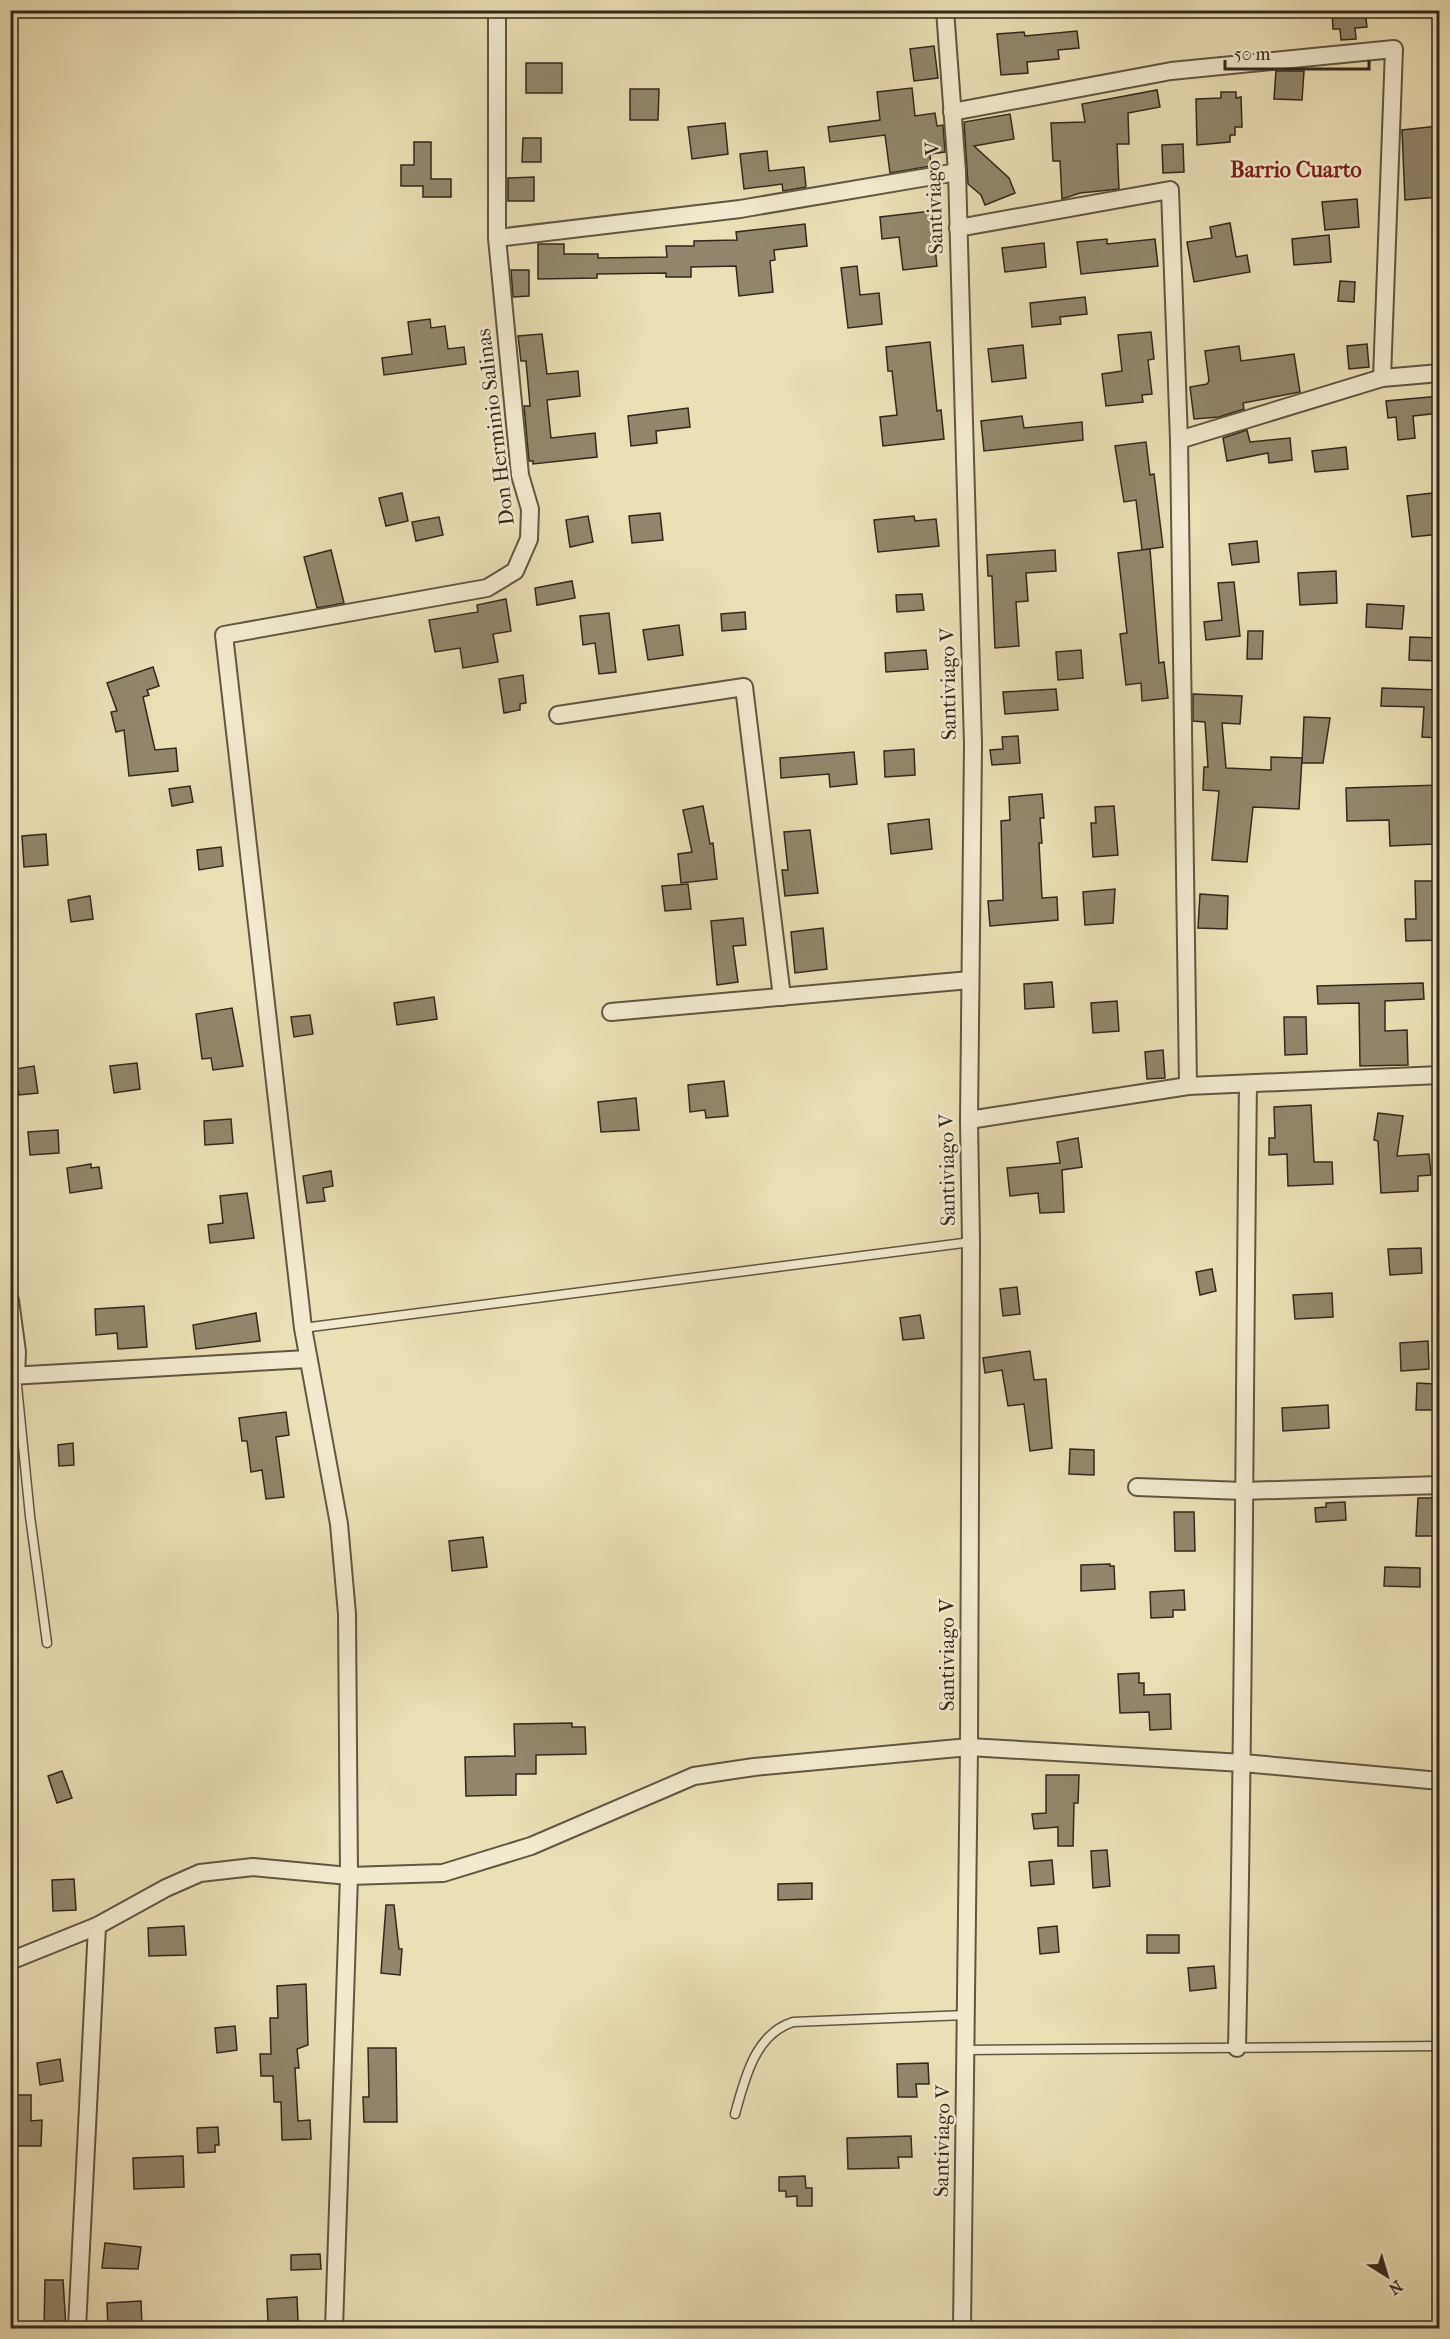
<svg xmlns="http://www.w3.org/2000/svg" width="1450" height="2339" font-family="'IM FELL French Canon',serif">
<rect width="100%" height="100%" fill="#ebdfb5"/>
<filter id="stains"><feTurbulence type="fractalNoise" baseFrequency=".00333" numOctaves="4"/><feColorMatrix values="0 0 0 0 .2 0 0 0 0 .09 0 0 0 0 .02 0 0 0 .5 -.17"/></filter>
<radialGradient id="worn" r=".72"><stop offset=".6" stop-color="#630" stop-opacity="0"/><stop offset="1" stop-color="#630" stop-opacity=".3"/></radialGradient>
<g fill="#92876c" stroke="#32281c" stroke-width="1.5">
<path d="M1332,10H1365L1367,27L1355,28L1356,39L1341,40L1340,29H1333Z"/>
<path d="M1077,31L1079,48L1058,50L1059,59L1027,62L1028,73L1001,75L997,34L1024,32L1025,36Z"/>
<path d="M934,46L938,78L914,81L910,49Z"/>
<rect x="526" y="63" width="36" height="30"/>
<path d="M1276,71H1304L1302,100L1274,99Z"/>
<path d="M912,88L915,116L935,113L937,126L943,125L945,152L930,154L931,166L890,173L885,135L830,142L828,127L880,120L877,92Z"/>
<path d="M630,89H659L658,120H630Z"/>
<path d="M1157,90L1160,107L1128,113L1129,144H1117L1119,189L1080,193L1062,199L1060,161H1053L1051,123L1085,122L1082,104Z"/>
<path d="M1221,92H1236V98L1241,97L1242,127H1235V135H1230V142L1197,145L1196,99L1221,98Z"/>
<path d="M1010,114L1014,139L974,146L1009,178L1015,193L985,205L981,195L968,184L964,122Z"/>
<path d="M725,123L728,154L692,159L688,127Z"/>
<path d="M1438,126L1440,156H1433L1437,197L1405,200L1402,130Z"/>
<path d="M523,138H541V162H522Z"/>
<path d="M414,142H431V179H451V197H423V186H401V165H414Z"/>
<path d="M1183,144L1184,172L1163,173L1162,145Z"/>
<path d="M767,151L769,171L804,167L806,187L783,191L782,184L744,189L740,154Z"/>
<path d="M534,177V201H508V178Z"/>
<path d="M1357,199L1359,227L1325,230L1322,202Z"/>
<path d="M931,211L937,266L903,270L899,237L882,239L880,217Z"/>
<path d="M1230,223L1236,257L1247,255L1250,272L1194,282L1187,242L1212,238L1210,227Z"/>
<path d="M805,224L807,246L774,250L775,260L770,261L773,292L739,296L736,266L691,267V277H666V273L597,274V278L538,279V244H564V254H598V258L667,257L666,246H694V241L737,240L736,232Z"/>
<path d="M1329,235L1331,262L1294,265L1292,239Z"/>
<path d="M1107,239V244L1155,239L1158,266L1081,274L1077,242Z"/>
<path d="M1044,243L1046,267L1005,272L1002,248Z"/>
<path d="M857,266L860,295L879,293L882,324L848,328L841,268Z"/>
<path d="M511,270H529V296L513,297Z"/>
<path d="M1340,281L1355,282L1354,302L1338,301Z"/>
<path d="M1085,297L1087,314L1060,317L1061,324L1032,327L1030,303Z"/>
<path d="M430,319L431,328L445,326L448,349L464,347L466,364L384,375L382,358L412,354L408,322Z"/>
<path d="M1151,332L1154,359L1148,360L1152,394L1142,395L1143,402L1106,406L1102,374L1122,371L1118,335Z"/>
<path d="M542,334L547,374L578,371L580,396L547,400L551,438L595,433L597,457L533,464V461H529L524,406H530L526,361H521L518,336Z"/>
<path d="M930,342L937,411L941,410L944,439L883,446L880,417L897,415L892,371H888L886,347Z"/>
<path d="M1367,344L1369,367L1349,369L1347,346Z"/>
<path d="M1023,345L1026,378L992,382L988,349Z"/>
<path d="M1239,346L1241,361L1294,354L1300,392L1243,403L1244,409L1219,417L1194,419L1190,387L1207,384L1209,381L1205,351Z"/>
<path d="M1440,396V413L1413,416L1415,438L1398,440L1396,417L1388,418L1386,401Z"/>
<path d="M688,408L690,427L656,431L657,443L631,446L628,416Z"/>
<path d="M1022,416L1024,428L1082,422L1083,440L984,451L981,421Z"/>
<path d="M1247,430L1250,442L1290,438L1292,460L1269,463L1268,453L1227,461L1223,438Z"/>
<path d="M1146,442L1150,475L1154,474L1163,547L1142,550L1136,500L1124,502L1115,446Z"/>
<path d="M1346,447L1348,469L1315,472L1312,451Z"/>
<path d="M402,493L408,521L386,526L379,498Z"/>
<path d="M1432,493L1433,505H1440V534L1412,537L1407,496Z"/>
<path d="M660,513L663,540L632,543L629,516Z"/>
<path d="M588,516L593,542L570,547L566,520Z"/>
<path d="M914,516L915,521L936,519L939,546L878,552L874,520Z"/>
<path d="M439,517L443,535L416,541L412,522Z"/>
<path d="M1257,541L1259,562L1232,565L1229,544Z"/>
<path d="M1150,549L1159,663L1164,662L1168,698L1142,701L1141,683L1126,685L1120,634L1127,633L1118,553Z"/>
<path d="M331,550L344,603L317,608L304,557Z"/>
<path d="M1055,550L1056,571L1026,573L1028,601L1016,602L1019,646L995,648L992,576H988L987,555Z"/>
<path d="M1336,571L1337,603L1300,605L1298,573Z"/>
<path d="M572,581L575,598L537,605L535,588Z"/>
<path d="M1234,582L1240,636L1206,640L1204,622L1222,620L1218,583Z"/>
<path d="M922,594L924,610L897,612L896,595Z"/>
<path d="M506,599L511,631L493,634L498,662L463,668L460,648L435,652L429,620L478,612L477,605Z"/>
<path d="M1367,604L1404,606L1402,629L1366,627Z"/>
<path d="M745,612L746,629L722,631L721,614Z"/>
<path d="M609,613L616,672L599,674L595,643L583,645L580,616Z"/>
<path d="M679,625L683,655L648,660L643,630Z"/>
<path d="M1248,631H1263L1262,659H1247Z"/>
<path d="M1410,637L1440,638V661L1409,660Z"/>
<path d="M926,650L928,669L886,672L885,653Z"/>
<path d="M1081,650L1083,678L1058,680L1056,652Z"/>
<path d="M153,667L159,686L147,690L149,695L143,697L155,750L176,748L178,771L129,776L124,730L116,732L111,712L117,711L107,683Z"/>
<path d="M523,675L526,703L520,704V710L504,713L499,679Z"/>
<path d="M1382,688L1440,690V738L1422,737L1424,707L1381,706Z"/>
<path d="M1056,689L1058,710L1005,714L1003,692Z"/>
<path d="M1193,694L1242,696L1240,724L1222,723L1226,768L1271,770V757L1302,758L1299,809L1253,807L1247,862L1212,860L1219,791L1203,790L1204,767H1208L1205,722L1193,721Z"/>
<path d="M1304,717L1330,718L1323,763H1302Z"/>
<path d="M1018,736L1020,763L992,765L990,750L1003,749L1002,737Z"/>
<path d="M914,749L915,775L885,777L884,751Z"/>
<path d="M854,752L857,784L830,787L829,774L781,778L780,758Z"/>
<path d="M1440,785V802H1433L1434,844L1390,846L1389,820L1347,821L1346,788Z"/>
<path d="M190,786L193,802L172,806L169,789Z"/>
<path d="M1042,794L1044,818H1040L1042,843H1039L1042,898L1057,897L1058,920L990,926L988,901L1003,900L1001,821L1010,820L1009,797Z"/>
<path d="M703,806L710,844L713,843L717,879L681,883L678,854L692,852L683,810Z"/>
<path d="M1114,806L1118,855L1093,857L1091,823H1096L1095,807Z"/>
<path d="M929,819L932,849L891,854L888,824Z"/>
<path d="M810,830L818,893L785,896L782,870H788L784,832Z"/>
<path d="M46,834L48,865L24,867L22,836Z"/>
<path d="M221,847L223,866L199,870L197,850Z"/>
<path d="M1415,881H1437L1439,940L1406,941L1405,919H1416Z"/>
<path d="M688,884L691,909L665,911L662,886Z"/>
<path d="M1115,889L1113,923L1085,925L1083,892Z"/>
<path d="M1200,894L1228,896L1227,929L1198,928Z"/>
<path d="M90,896L93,919L71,922L68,900Z"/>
<path d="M743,918L746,945L733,946L738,982L717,985L711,921Z"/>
<path d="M823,928L827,969L795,973L791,932Z"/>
<path d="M1052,982L1054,1007L1025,1009L1024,984Z"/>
<path d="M1423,983L1424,999L1385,1001V1031L1407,1030L1408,1065L1360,1066L1359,1003L1318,1004L1317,986Z"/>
<path d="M434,997L437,1019L397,1025L394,1003Z"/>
<path d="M1117,1001L1119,1031L1093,1033L1091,1003Z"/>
<path d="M232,1008L243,1066L213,1070L211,1058L202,1059L196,1014Z"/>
<path d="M310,1015L313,1034L294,1037L291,1017Z"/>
<path d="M1284,1017H1306L1307,1054L1285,1055Z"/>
<path d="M1163,1050L1165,1078L1147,1079L1145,1052Z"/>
<path d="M137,1063L140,1089L114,1093L110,1066Z"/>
<path d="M34,1066L38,1093L19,1095L15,1069Z"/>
<path d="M724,1081L728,1116L706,1118L705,1110L690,1112L688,1085Z"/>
<path d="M636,1098L639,1130L601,1132L598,1102Z"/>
<path d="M1311,1105L1314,1162H1332L1333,1184L1288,1186L1287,1154L1269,1155V1138H1275L1274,1107Z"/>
<path d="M1378,1113L1403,1116L1397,1156L1429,1154L1431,1175L1418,1176V1191L1381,1193L1378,1141L1374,1140Z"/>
<path d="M231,1119L233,1143L205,1145L204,1121Z"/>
<path d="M58,1130L59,1153L30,1155L28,1132Z"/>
<path d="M1078,1138L1082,1167L1062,1170L1064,1212L1040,1213L1038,1193L1010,1196L1007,1168L1060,1163L1057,1142Z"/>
<path d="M91,1164V1168L99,1167L102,1188L70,1193L67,1168Z"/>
<path d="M331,1171L333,1186L323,1188L325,1201L307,1203L303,1176Z"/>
<path d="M247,1193L254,1238L210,1243L208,1225L223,1223L220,1196Z"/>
<path d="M1421,1248L1422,1273L1390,1275L1388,1249Z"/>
<path d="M1212,1269L1216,1291L1200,1295L1196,1272Z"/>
<path d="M1017,1287L1020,1314L1003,1316L1000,1289Z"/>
<path d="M1332,1293L1333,1317L1295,1319L1293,1295Z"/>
<path d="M144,1306L147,1347L118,1349L117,1333L96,1335L95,1309Z"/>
<path d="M256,1313L260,1341L196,1349L193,1325Z"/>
<path d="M920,1315L924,1338L903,1340L900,1318Z"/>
<path d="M1428,1341L1429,1369L1401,1371L1400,1343Z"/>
<path d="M1030,1351L1034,1380L1046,1379L1052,1448L1030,1451L1024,1404L1008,1406L1002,1370L985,1373L983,1358Z"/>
<path d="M1417,1383L1435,1384L1434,1410H1416Z"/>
<path d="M1328,1405L1329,1428L1283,1431L1282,1408Z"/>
<path d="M286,1412L289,1435L276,1437L284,1497L266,1499L262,1470L251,1472L247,1441H242L239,1418Z"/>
<path d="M73,1443L74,1465L59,1466L58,1445Z"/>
<path d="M1070,1449L1094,1450V1475L1069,1474Z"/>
<path d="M1418,1498H1440V1536H1416Z"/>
<path d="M1345,1502L1346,1520L1316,1522L1315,1508L1326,1507V1503Z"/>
<path d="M1174,1512H1194L1195,1551H1175Z"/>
<path d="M483,1537L487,1567L452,1571L449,1541Z"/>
<path d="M1110,1564V1566H1114L1115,1589L1081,1591V1565Z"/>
<path d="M1385,1567L1420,1568V1587L1384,1586Z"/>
<path d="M1184,1590L1185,1610H1173V1617L1151,1618L1150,1592Z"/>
<path d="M1139,1673V1683H1144V1695L1170,1694L1171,1729L1150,1730L1149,1712L1120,1713L1118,1674Z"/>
<path d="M572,1723V1727H585L586,1754L536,1755V1774H516V1795L466,1796L465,1757L515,1756L514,1724Z"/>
<path d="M62,1771L72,1798L57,1803L48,1776Z"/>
<path d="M1046,1775H1079L1078,1803H1074L1073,1846H1058V1827L1034,1829L1032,1814L1046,1813Z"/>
<path d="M1107,1850L1110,1886L1093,1888L1091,1851Z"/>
<path d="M1052,1860L1054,1884L1031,1886L1029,1862Z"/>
<path d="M74,1879L76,1910L53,1911L52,1880Z"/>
<path d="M812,1883V1899L778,1900V1884Z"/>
<path d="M386,1905H394L399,1949H402L400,1975L381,1973Z"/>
<path d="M184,1926L186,1955L149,1956L148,1928Z"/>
<path d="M1057,1926L1059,1952L1040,1954L1038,1928Z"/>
<rect x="1147" y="1935" width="32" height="18"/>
<path d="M1214,1966L1216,1988L1190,1991L1188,1968Z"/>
<path d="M306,1984L308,2045L297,2049L299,2068H295L298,2121L310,2120L311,2139L282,2140L281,2102H274L273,2076H261L260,2054H271L270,2018H278L277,1986Z"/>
<path d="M235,2026L237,2050L217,2053L215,2028Z"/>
<path d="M368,2048H396L397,2122H364L363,2097H369Z"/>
<path d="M60,2059L63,2081L40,2085L37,2063Z"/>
<path d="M928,2063L929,2084H916L917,2097H898L897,2064Z"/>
<path d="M10,2095H31V2121L42,2120L41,2146H10Z"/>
<path d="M218,2127L219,2145H215V2152L198,2153L197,2128Z"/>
<path d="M911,2136L912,2157H898L899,2168L848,2169L847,2138Z"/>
<path d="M183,2156L184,2187L134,2189L133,2158Z"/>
<path d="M805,2176L806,2188H812V2206H797V2196L786,2197V2191H779V2177Z"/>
<path d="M105,2243L141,2247L138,2269L102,2268Z"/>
<path d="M320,2254L321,2269L291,2270V2255Z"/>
<path d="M45,2280H63L66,2328H44Z"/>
<path d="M297,2297L298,2321L268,2323L267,2299Z"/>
<path d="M141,2301L142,2328H108L107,2303Z"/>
</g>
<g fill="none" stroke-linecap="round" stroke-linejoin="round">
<defs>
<g id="lane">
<path d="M303,1328L971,1242"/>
<path d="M16,1376L30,1516L47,1643"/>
<path d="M966,2050L1440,2046"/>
<path d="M735,2114C745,2078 755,2034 793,2022L966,2015"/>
<path d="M913,2328L962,2327"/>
</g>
<g id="street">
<path d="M945,10L957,172L973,744L969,1120L971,1242L969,1747L962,2328"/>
<path d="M952,112L1171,71L1394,49L1382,378"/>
<path d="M958,228L1170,190L1179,440L1188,1086"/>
<path d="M497,238L740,209L957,172"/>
<path d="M1179,440L1382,378L1440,373"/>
<path d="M558,715L744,687L782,997"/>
<path d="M611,1012L970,980"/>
<path d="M969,1120L1188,1086L1440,1075"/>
<path d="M10,1300L17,1352L16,1376"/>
<path d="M10,1376L307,1359"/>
<path d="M1137,1487L1243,1491L1440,1485"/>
<path d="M10,1961L97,1926L166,1888L200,1873L253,1867L349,1876L443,1873L531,1846L694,1776L754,1767L969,1747L1243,1763L1440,1781"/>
<path d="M1237,2048C1244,1726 1244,1405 1248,1084"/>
<path d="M77,2328L97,1926"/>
<path d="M334,2328L349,1876L347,1614L339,1524L303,1328L224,635L487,588L515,571L529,539L530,509L520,475L497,238V10"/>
</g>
</defs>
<use href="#lane" stroke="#605642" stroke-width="11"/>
<use href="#street" stroke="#605642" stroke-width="20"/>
<use href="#lane" stroke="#f2eacf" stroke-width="8"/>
<use href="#street" stroke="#f2eacf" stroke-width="16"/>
</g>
<g text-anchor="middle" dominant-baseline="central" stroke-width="5" stroke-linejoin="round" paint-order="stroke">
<g font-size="21" fill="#32281c" stroke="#f2eacf">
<text transform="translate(934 198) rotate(-92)">Santiviago V</text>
<text transform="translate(495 427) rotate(-97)">Don Herminio Salinas</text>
<text transform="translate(948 684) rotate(-91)">Santiviago V</text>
<text transform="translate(947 1170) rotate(-91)">Santiviago V</text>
<text transform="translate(947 1655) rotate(-90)">Santiviago V</text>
<text transform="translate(942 2141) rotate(-89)">Santiviago V</text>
</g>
<g font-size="22" font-weight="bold" fill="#7a1f14" stroke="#f2eacf">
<text x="1296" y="170">Barrio Cuarto</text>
</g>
</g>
<rect width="1450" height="2339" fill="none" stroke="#ebdfb5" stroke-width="36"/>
<rect x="12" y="12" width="1426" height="2315" fill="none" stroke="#32281c" stroke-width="3"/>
<rect x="18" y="18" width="1414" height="2303" fill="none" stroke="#32281c" stroke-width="1.5"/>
<g transform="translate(1387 2276) rotate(143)" stroke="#f2eacf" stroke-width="4.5" paint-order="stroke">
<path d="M0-4.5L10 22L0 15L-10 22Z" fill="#32281c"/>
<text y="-9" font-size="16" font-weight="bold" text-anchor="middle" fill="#32281c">N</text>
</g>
<path d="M1225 60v9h144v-9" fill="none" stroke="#32281c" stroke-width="3"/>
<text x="1234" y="60" font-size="18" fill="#32281c" stroke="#f2eacf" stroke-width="4.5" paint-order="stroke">50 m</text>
<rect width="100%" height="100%" filter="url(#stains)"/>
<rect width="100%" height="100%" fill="url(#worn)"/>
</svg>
